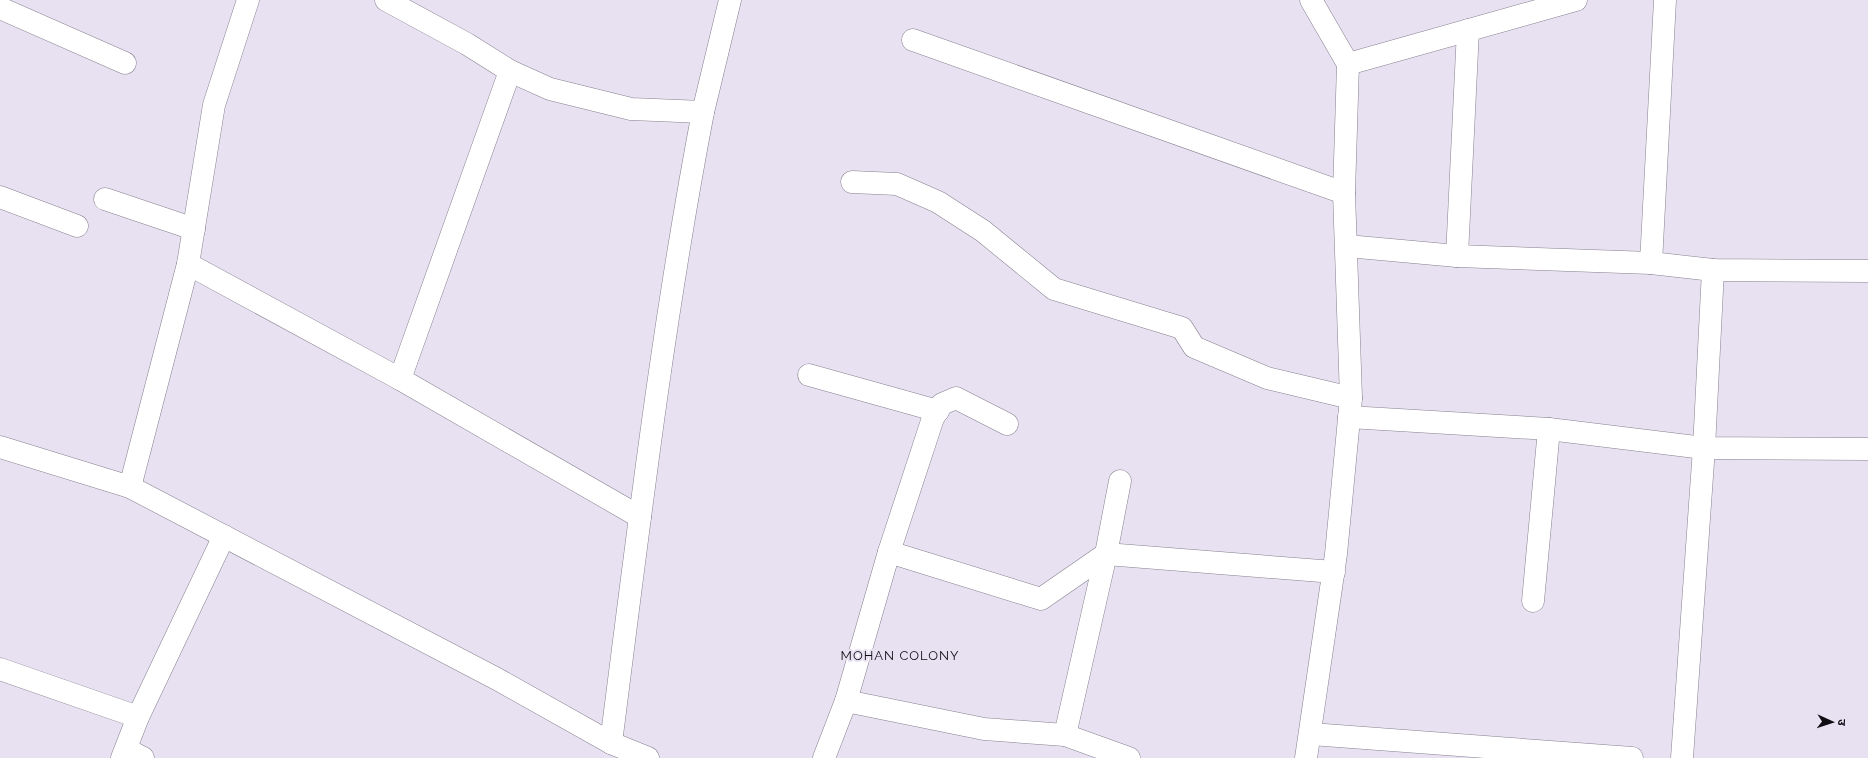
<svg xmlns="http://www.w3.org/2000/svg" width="1868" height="758" font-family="Raleway,'Noto Sans Devanagari',sans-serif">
<rect width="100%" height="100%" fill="#e8e1f2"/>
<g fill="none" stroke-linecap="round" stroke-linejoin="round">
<defs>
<g id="minor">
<path d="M386,0L467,44L510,71L550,89L631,109L703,112C663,321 638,532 611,743"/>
<path d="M1311,0L1348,64L1576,0"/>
<path d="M1665,0L1651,263L1713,270L1868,271"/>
<path d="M0,8L125,63"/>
<path d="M913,40L1344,193"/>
<path d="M703,112L730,0"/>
<path d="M852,182L897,184L938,202L983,231L1054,289L1182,328L1194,347L1267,378L1351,398"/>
<path d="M0,197L77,226"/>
<path d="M105,199L194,229"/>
<path d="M1347,246L1457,256L1651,263"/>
<path d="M1457,256L1468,30"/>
<path d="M188,264L400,379L510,71"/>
<path d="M809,375L938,411"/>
<path d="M400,379L640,517"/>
<path d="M1349,417L1549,429L1704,448L1868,449"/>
<path d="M0,447L130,487L497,679L611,743L648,758"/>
<path d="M130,487L188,264L214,105L248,0"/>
<path d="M889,552L1041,599L1106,554L1334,572"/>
<path d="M1533,601L1549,429"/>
<path d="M0,669L138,717"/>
<path d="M846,701L984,729L1065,735L1129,758"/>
<path d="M1311,734L1632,758"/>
<path d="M1065,735L1106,554L1120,481"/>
<path d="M126,749L143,758"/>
<path d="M122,758L138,717L224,536"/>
<path d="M824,758L846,701L889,552L933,418L942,404L956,398L1007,424"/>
<path d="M1306,758L1336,554L1351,398L1344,193L1348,64"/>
<path d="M1682,758L1704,448L1713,270"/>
</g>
</defs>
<use href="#minor" stroke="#86808f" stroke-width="23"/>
<use href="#minor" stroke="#fff" stroke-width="22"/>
</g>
<g text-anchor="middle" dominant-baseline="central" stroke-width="4" stroke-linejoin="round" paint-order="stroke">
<g font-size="13" letter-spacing="1" fill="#0f0d13" stroke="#e8e1f2">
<text x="900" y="655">MOHAN COLONY</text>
</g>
</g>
<g transform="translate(1832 722) rotate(93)" stroke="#e8e1f2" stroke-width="3" paint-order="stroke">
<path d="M0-3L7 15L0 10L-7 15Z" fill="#0f0d13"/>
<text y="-6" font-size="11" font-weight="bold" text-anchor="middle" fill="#0f0d13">उ</text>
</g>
</svg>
